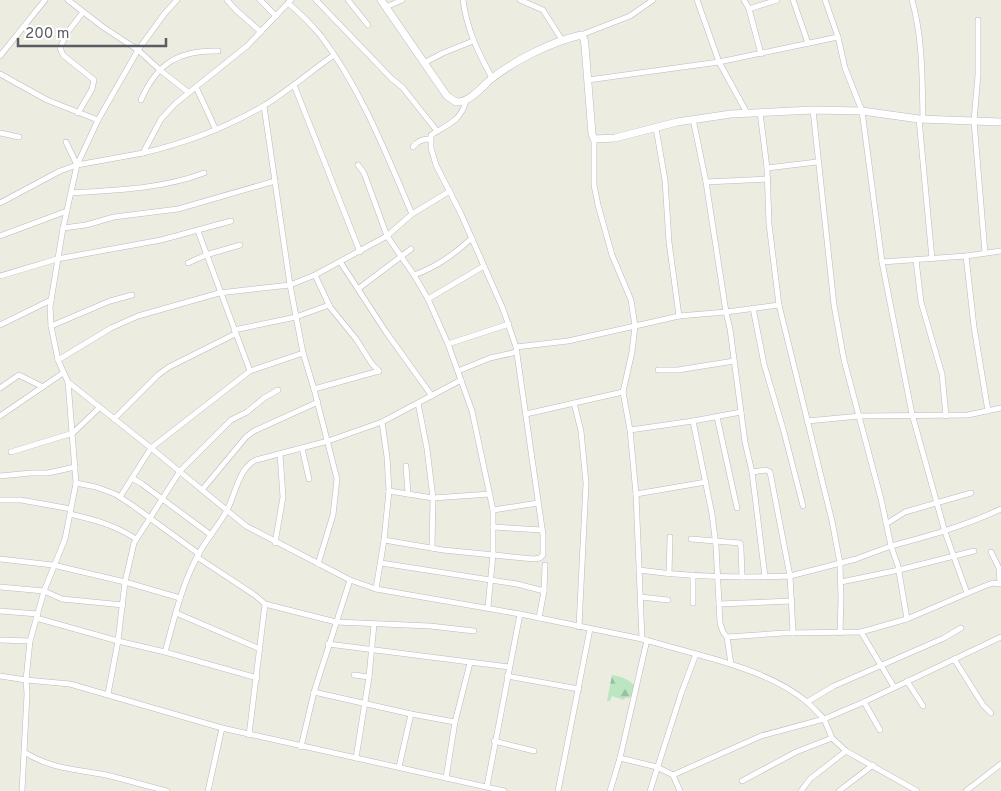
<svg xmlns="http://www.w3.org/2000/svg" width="1001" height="791" font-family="Overpass,sans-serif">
<defs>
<pattern id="forest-firs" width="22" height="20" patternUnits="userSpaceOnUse" patternTransform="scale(1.25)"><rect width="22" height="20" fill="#bbe6c2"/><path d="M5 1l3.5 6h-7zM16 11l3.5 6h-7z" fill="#9bbea1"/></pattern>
</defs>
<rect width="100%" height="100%" fill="#edece1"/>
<path fill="url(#forest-firs)" d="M612,675C620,676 628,679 634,685L632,697L625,698L624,700L612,696L610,701H607Z"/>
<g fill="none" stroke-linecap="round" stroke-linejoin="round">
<defs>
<g id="street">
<path d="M68,0L103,27L138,50L98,120L77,165L143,153L161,119L176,103L247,46L291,0"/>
<path d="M177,0L165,13L138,50L160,70L188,92"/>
<path d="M227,0L236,10L261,32"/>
<path d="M260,0L276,16"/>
<path d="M316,0L391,78L403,88L437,131"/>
<path d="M348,0L368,25"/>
<path d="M463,0C467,30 478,52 492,78"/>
<path d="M520,0L543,10L562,40"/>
<path d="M744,0L749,9L761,54"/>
<path d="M793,0L808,43"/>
<path d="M825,0L838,37L845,68L862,111L882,262L966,256L1001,251"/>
<path d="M912,0C923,39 922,79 923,119"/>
<path d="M288,3C300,13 311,24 321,36C361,89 386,153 412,214L450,191"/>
<path d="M386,7L402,0"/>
<path d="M749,9L777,0"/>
<path d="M978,20V75L974,121L985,253"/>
<path d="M581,35L630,16L653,0"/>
<path d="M0,56L45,0"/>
<path d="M424,63L443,53L473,41"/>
<path d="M0,74L47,100L98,120"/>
<path d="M588,80L719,62L697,0"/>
<path d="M294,85L360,252"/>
<path d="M196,87L216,130"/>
<path d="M141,100C157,63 179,50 218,51"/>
<path d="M466,101C461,121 447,125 431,135V148L436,165L461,214L503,309L516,347L543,535V555L540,558L534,559L443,550L384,540L376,589L520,614L487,786"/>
<path d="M264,106L290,285L303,353L314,389L337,479L333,515L318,564"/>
<path d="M813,110L834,305L844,360L881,499L891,546C929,536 965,526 1001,509"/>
<path d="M760,112L767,168L769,224L779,305L832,521L840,563L841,598L840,633"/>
<path d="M78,113L92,89L94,80L63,55L60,48L67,33L83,12"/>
<path d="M747,113L719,62L838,37"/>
<path d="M693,119L706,182L726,312L779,305"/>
<path d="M919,119L932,259"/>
<path d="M656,128L665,180L669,242L679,316"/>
<path d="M0,133L19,137"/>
<path d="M66,142L77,165L63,228L50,307L51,326L58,360L68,382L151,448L246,526L350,580L376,589"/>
<path d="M413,147C417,141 423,139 430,139"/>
<path d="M143,153C186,143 228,127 265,105C289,90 311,71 334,55"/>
<path d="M358,165L364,173L387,236L414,275L428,299L448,344L472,411L493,510V554L488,607"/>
<path d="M767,168L817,162"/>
<path d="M706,182L768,179"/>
<path d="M71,193C116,190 162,189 204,173"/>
<path d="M0,203L60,171L77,165"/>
<path d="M63,228L86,225L114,217L178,209L275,181"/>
<path d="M198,231L250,371"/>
<path d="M0,236L67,211"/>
<path d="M966,256L974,327L988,411"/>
<path d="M916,260L921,302L942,374L946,416"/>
<path d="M882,262L912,414L945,532L967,593"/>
<path d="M188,263L206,255L240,245"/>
<path d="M341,263L386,332L432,396"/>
<path d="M315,275L330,307L356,339L372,364L379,371"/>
<path d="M414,275C437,267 454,254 472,238"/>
<path d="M0,276L57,259L161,240L231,221"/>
<path d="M358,289L411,249"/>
<path d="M428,299L484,266"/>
<path d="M753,308L764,364L784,432L803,506"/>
<path d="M0,325L51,300"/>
<path d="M51,326L110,301L132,295"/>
<path d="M234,330L296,317L329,305"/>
<path d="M448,344L509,324"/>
<path d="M516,347L568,341L635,326L631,300L612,255L598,205L594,185V139"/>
<path d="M58,360L111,328L138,316L219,293L290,285L315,275L387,236L412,214"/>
<path d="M658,370H678L734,361"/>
<path d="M458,371L490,358L517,352"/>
<path d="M68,382L76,483L65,539L44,591L30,641L26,680L27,694L24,752C51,769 76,769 106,775C127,780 147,786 167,791"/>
<path d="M0,388L19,375L43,387"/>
<path d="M314,389L379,371"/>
<path d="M418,403L427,449L433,498L432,548"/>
<path d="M574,403L581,431L586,483L579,627"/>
<path d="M526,414L623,392"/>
<path d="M0,416L63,373"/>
<path d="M717,417L737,508"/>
<path d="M114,419L158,375L169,367L235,334"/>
<path d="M693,421L712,514L716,546L720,623L723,632L727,637L731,664"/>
<path d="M807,421L860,416L968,415L1001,408"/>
<path d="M382,422L387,457L389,491L384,540"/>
<path d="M630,430L693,421L741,412"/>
<path d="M302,448L309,479"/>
<path d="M11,452L73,433L99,408"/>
<path d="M406,466L408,494"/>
<path d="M752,472L765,577"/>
<path d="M0,476L31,473H48L75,467"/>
<path d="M132,478L142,484L211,535"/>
<path d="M76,483L96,487L115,494L132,505L199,554"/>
<path d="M202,490L246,437L254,431L318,402"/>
<path d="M389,491L433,498L490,494"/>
<path d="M636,494L706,482"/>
<path d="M120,497L151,448L250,371L303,353"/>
<path d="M0,500H21L71,509"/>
<path d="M493,510L538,503"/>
<path d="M70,514C95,520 115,525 136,539"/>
<path d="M886,524L905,512L971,493"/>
<path d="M493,527L542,530"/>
<path d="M691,539L740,543L741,548L742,577"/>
<path d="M275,543L283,497L280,454"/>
<path d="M991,552L999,568L1000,583"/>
<path d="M197,557L256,596L265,604L336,622L430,626L474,631"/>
<path d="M0,559L53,565L125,582L180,598"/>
<path d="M381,563L517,584L544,591"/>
<path d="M639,570C689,577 740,578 790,576L793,633"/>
<path d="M669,574L670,537"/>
<path d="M841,582L899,570L974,551"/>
<path d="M0,587L44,591L62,599L123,605"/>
<path d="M641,597L668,600"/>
<path d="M693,603V575"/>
<path d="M719,604L792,601"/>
<path d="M0,611L38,614"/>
<path d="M176,613L260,649"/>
<path d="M520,614L642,639L696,654"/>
<path d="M36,618L118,641L165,652L257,678"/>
<path d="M539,618L544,591L545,565"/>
<path d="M861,632L894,687"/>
<path d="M727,637L784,633L861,632L907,619"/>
<path d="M642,639L636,494L630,430L623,392L632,352L635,326L679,316L726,312L730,329L745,442L752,472L766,470L770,472L790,576L856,559L891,546L898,566L907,619L982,587L993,583L1001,584"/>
<path d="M0,640L30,641"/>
<path d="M328,644L509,667"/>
<path d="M165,652C174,620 181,587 197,557C205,541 217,528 226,512C235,497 238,468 256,460L328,441L382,422L461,380"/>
<path d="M954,659L983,705L991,713"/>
<path d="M354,675L369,677"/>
<path d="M0,676L26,680L70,684L222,728"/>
<path d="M507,676L579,689"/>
<path d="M907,681L923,706"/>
<path d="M314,692L350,580"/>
<path d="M108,694L118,641L125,582L134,543L180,471L231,420L247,412L264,398L278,390"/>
<path d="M807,702L834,686L944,638L961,628"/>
<path d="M864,702L880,730"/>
<path d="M249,735L265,604"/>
<path d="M494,741L534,751"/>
<path d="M301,747L314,692L411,714L455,722"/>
<path d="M356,758L369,677L374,624"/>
<path d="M620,758L657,767L673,775L680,791"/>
<path d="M399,767L411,714"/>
<path d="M673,775L761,736L824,719L832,738L846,751L917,791"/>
<path d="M446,778L455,722L470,663"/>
<path d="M742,781L796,752L832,738"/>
<path d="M22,791L24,752"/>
<path d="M208,791L222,728L504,791"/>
<path d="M558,791L590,629"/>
<path d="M610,791L620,758L647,640"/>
<path d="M650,791L681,694L696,654C733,664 777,677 807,702C813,707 818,713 824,719L864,702L1001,637"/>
<path d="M801,791L810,779L846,751"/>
<path d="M839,791L873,765"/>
<path d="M966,791L1001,764"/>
</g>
<path id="secondary" d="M381,0L447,96L456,102C469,103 482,87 491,79C515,60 551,42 581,35L584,39L585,46L592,134L594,139L615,138L677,122L731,114L813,110L862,111L919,119L1001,122"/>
</defs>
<use href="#street" stroke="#b9bac0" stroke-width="6"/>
<use href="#secondary" stroke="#b9bcc3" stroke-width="8"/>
<use href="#street" stroke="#fff" stroke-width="5"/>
<use href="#secondary" stroke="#fff" stroke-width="7"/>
</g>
<path d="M18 38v8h148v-8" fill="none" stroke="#595c62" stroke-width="2.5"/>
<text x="25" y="38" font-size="15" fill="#595c62" stroke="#ffffff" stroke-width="4" paint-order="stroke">200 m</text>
</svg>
